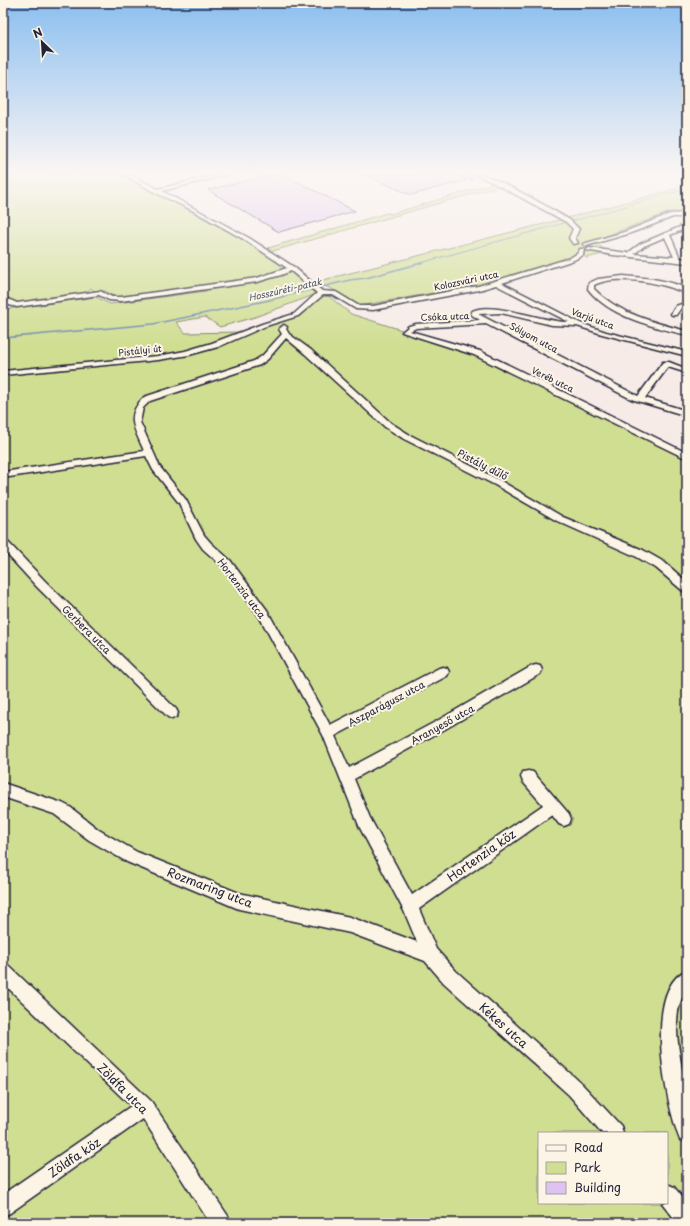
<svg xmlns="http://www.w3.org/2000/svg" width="690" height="1226" font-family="'Playpen Sans',sans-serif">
<rect width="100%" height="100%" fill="#f6ebe7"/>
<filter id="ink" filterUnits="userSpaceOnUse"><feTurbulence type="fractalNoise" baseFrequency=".025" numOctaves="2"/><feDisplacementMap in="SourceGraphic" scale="8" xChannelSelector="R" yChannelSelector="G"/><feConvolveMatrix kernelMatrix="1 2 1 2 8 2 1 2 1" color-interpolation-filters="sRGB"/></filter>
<g filter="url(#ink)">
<g fill="#d0de92" stroke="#798066" fill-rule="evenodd">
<path d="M3,174H122L249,243L298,275L314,293V295L255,317L220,327L205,317L176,322L185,333L240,332L303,312L326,294L351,314L408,332L451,344L687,457V1223H3V308L7,309L96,297L110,304L206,291L207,286L117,298L105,291H94L91,288L86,293L17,303L3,297ZM539,1133H667V1203H539Z"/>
<path d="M494,183L499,186L273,251L268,248L387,213L391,214Z"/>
<path d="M687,186V212H670L595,240L604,250L598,252L603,254L586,258L584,256L496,282L359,306L332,289L315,282L567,218Z"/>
</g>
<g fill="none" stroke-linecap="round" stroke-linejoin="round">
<g stroke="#6f8aaf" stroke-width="1">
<path d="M573,221L687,189"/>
<path d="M417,264L564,223"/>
</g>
<path stroke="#6f8aaf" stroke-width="1.5" d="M3,338L153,324L265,301L350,280L366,278L421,263"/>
</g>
<g fill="#dec2f1" stroke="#22223b">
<path d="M275,174H282L355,211L279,232L208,190Z"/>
<path d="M363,174H452L467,180L411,195Z"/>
</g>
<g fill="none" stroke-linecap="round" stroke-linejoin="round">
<defs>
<g id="minor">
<path d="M123,174H129L158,189L222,174H230L162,191L249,238L294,267L322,291L336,292L359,306H373L478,286L570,258L578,253L580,249H584L583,255L574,260L502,283L580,323L606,332L687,352V356L602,334L577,326L552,325L501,313L478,314L638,396L663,362H669L687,369V373L668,367L645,398L687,411V416L631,399L486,324L416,328L410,331L480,351L687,453V459L474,355L402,332L409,326L416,324L480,320L472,315L471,312C488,299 546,323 569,322L496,285L479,290L373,310L356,309L333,295H323L298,316L266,326L218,347L189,355L158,360L3,375V371L158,356L185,351L212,343L262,324L294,314L317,293L291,271L281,275L257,282L121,301L109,300L99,295L17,307L9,305L3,302V297L17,303L100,291L112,297H121L257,278L287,268L245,240L192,210L154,192Z"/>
<path d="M475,174C494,174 550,209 570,220L579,229L575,238L578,243L573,244L569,238L573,229L566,222L498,185Z"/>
<path d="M687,213V217H673L628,234L586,246L583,244L624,232L670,214Z"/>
<path d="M687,224V228L670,235L680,258L687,259V263L613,255L586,250L589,248L628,253L640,244ZM665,237L674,257L634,254L644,246Z"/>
<path d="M623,276C644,278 668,279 687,289V294C681,292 676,289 669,287C650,281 612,275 594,285V289C617,313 655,323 687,331V335C653,327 610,317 588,289L589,283L598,279Z"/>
<path d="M687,302V306L681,308L676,315H672L671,314L676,306Z"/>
<path d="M284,325L287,327L286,329L289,334L311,350L391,423L410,435L501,481L563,517L643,550L664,562L687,582V592L683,591L656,568L635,556L557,521L495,485L404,439L385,427L305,354L286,338L268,359L260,365L150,401L143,408L140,422L160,467L186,500L204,535L211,543L230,560L267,610L330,725L439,668L443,667L447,668L449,672L447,676L335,736L349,768L437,721L532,666L536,665L540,666L542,670L540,674L445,729L354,779L370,818L412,895L543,805L523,782L521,777L523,772L528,771L533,772L569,814L571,819L569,824L564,826L559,824L552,815L419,909L436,949L456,971L581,1083L621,1126L623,1133H602L569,1095L444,983L425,961L350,933L239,909L127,862L89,840L54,814L3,797V783L62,803L70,807L99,830L137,852L239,893L350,917L417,942L404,911L360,828L323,735L259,616L222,566L203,549L196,539L179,503L153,470L146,456L3,478V472L144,451C135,429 124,417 144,397L254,361L262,356L282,334L279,329Z"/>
<path d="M3,540L7,541L45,581L176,709L178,713L176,717L172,719L168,717L37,587L3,550Z"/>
<path d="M3,964L9,966L151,1101L228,1216L231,1223H210L143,1119L10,1213L3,1216V1194L131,1106L3,983Z"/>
<path d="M687,970V990C666,1015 684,1070 687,1099C688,1113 687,1128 687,1142L680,1140C666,1105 642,989 687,970Z"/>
<path d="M667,1184L674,1187L687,1203V1223H678L662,1203H667Z"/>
</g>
</defs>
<use href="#minor" stroke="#22223b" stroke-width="3"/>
<use href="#minor" fill="#fcf5e5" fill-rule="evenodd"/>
<defs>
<path id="rail" d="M460,174L472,179"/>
</defs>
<use href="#rail" stroke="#22223b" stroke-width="1.5"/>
<use href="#rail" stroke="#fcf5e5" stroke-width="1" stroke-dasharray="3.5" stroke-linecap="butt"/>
</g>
</g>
<linearGradient id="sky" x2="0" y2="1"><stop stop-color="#8cbff0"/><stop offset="0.5" stop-color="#fbf6f4"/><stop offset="1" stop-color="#fbf6f4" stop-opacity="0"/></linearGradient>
<rect width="690" height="346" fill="url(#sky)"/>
<g text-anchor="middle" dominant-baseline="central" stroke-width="4" stroke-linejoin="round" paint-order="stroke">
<g font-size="9" fill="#22223b" stroke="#fcf5e5">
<text transform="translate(466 280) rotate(-12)">Kolozsvári utca</text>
<text transform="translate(445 316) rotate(-2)">Csóka utca</text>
<text transform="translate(593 318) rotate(20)">Varjú utca</text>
<text transform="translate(534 337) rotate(28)">Sólyom utca</text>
<text transform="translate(140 350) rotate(-6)">Pistályi út</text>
<text transform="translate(553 379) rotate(26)">Veréb utca</text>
</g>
<g font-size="9" font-style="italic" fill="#485675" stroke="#fcf5e5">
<text transform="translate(285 289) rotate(-13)">Hosszúréti-patak</text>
</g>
<g font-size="10" fill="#22223b" stroke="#fcf5e5">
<text transform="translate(483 464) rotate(27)">Pistály dűlő</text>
<text transform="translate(242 588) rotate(53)">Hortenzia utca</text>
<text transform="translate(87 629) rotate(45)">Gerbera utca</text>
<text transform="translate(386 703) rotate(-28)">Aszparágusz utca</text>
<text transform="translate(442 724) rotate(-29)">Aranyeső utca</text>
</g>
<g font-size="12" fill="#22223b" stroke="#fcf5e5">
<text transform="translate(481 855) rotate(-35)">Hortenzia köz</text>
<text transform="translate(210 887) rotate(21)">Rozmaring utca</text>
<text transform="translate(504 1025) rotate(42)">Kékes utca</text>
<text transform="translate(123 1088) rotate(45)">Zöldfa utca</text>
<text transform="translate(74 1157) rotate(-34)">Zöldfa köz</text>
</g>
</g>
<rect width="690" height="1226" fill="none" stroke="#fcf5e5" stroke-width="16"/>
<rect x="8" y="8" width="674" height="1210" fill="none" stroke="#22223b" stroke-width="1.5" filter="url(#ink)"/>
<rect x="538" y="1132" width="130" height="72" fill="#fcf5e5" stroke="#a5a1a1"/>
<rect x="546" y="1145" width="20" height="6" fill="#fcf5e5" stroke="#a5a1a1"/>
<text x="574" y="1152" font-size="12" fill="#22223b">Road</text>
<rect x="546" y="1162" width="20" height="12" fill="#d0de92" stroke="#a5a1a1"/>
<text x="574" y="1172" font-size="12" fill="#22223b">Park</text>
<rect x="546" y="1182" width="20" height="12" fill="#dec2f1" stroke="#a5a1a1"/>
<text x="574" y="1192" font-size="12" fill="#22223b">Building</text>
<g transform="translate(42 42) rotate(335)" stroke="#fcf5e5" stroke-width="3" paint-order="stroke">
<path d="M0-3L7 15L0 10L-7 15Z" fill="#22223b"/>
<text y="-6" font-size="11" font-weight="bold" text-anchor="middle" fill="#22223b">N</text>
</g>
</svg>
